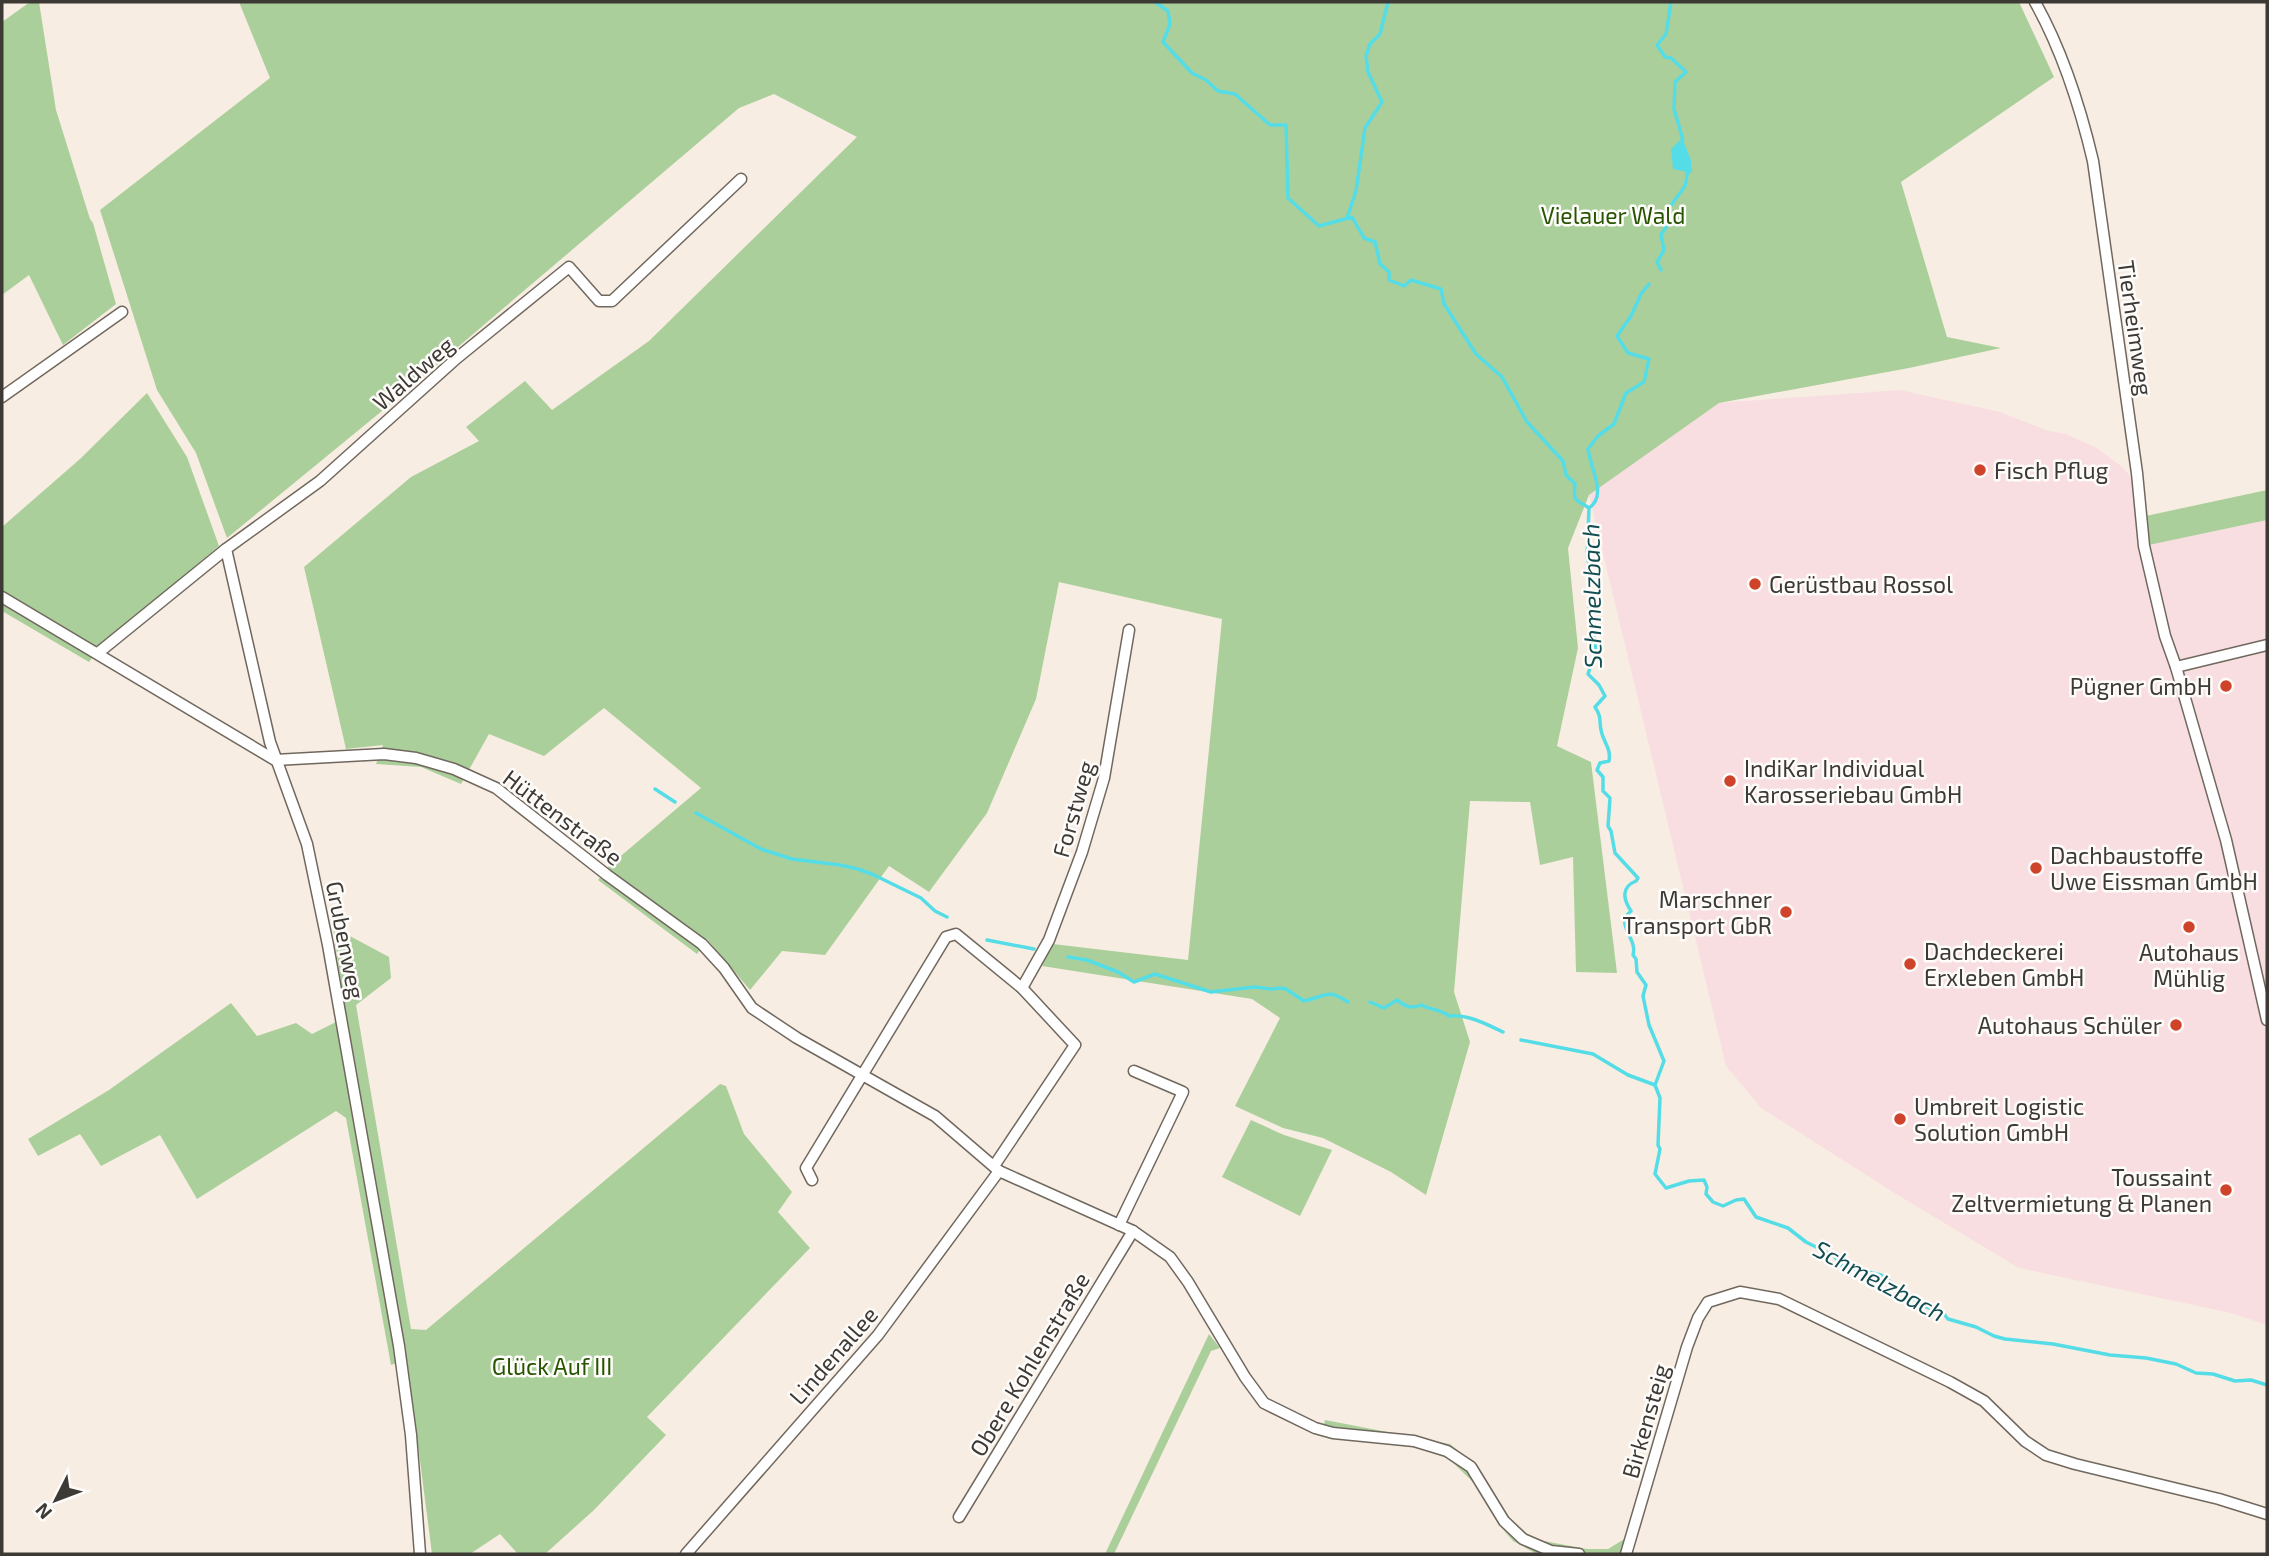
<svg xmlns="http://www.w3.org/2000/svg" width="2269" height="1556" font-family="'Exo 2',sans-serif">
<rect width="100%" height="100%" fill="#f8ede2"/>
<path fill="#f8dee1" d="M1900,390L2000,412L2049,431L2066,434L2097,448L2122,467L2130,476L2141,516L2144,546L2267,520V1325L2231,1313L2019,1268L1896,1194L1761,1108L1726,1066L1589,495L1719,403Z"/>
<g fill="#abcf9b">
<path d="M30,2H39L56,110L90,219L93,223L116,304L63,345L29,275L2,295V22Z"/>
<path d="M239,2H2019L2054,77L1901,182L1947,337L2001,348L1909,368L1719,403L1589,495L1568,548L1578,648L1557,746L1591,762L1617,973L1576,972L1573,857L1540,865L1530,802L1470,801L1454,992L1470,1042L1426,1195L1391,1172L1323,1138L1283,1128L1235,1106L1280,1018L1252,999L1042,966L1053,944L1188,960L1222,619L1059,582L1036,699L987,813L929,892L889,866L825,955L782,951L750,990L707,939L697,954L598,880L609,866L701,788L604,708L544,756L489,734L461,784L421,767L376,764L383,745L346,749L304,567L411,477L479,441L466,427L525,381L552,410L649,341L857,137L774,94L739,108L399,397L227,538L196,453L157,390L100,210L270,78Z"/>
<path d="M147,393L187,457L219,546L103,643L89,662L2,611V527L80,459Z"/>
<path d="M2267,490V520L2144,546L2141,517Z"/>
<path d="M333,927L389,957L391,978L356,1005L411,1329L426,1330L720,1084L726,1086L744,1134L792,1192L778,1212L810,1248L647,1417L666,1435L594,1510L545,1554H518L500,1534L470,1554H432L407,1360L391,1365L346,1118L336,1111L197,1199L160,1135L101,1166L80,1134L38,1156L28,1139L109,1090L231,1003L257,1036L296,1023L312,1034L334,1023L345,1012Z"/>
<path d="M1251,1120L1284,1135L1332,1150L1300,1216L1222,1177Z"/>
<path d="M1209,1334L1220,1348L1211,1351L1114,1554H1105Z"/>
<path d="M1325,1420L1450,1444L1479,1468L1509,1517L1533,1539L1587,1549H1608L1626,1538L1621,1554H1537L1513,1541L1499,1525L1473,1482L1449,1459L1420,1448L1321,1436Z"/>
</g>
<path fill="#54dde7" d="M1682,138L1691,160L1692,173L1673,169L1671,149Z"/>
<g fill="none" stroke-linecap="round" stroke-linejoin="round">
<g stroke="#54dde7" stroke-width="3.5">
<path d="M1155,2L1168,11L1170,24L1163,42L1192,73L1206,80L1218,91L1235,94L1270,125H1286L1288,198L1319,226L1352,217L1364,238L1375,242L1380,264L1389,272V280L1404,286L1411,280L1441,289L1444,304L1476,354L1502,377L1527,422L1563,461L1566,475L1575,484C1573,503 1576,499 1589,508L1587,557L1592,574L1589,585L1591,597L1589,605L1596,650L1588,674L1599,685L1605,696L1595,707C1603,719 1598,722 1602,734C1605,744 1611,749 1609,761L1600,763L1597,770L1603,777V791L1610,798L1608,826L1611,831L1615,853L1638,878L1636,881C1621,887 1623,899 1631,911C1614,925 1638,938 1633,955L1636,959L1637,972L1646,985L1643,996L1649,1025L1664,1061L1655,1085L1660,1098L1658,1145L1660,1149L1655,1174L1666,1188L1689,1181L1704,1180L1707,1187L1706,1194L1713,1202L1723,1206L1736,1200L1744,1199L1756,1217L1788,1228L1806,1242L1834,1256L1842,1266L1881,1275L1924,1306L1943,1313L1948,1319L1976,1327L1994,1336L2005,1339L2053,1344L2110,1355L2146,1358L2176,1364L2196,1373L2213,1374L2235,1381L2251,1380L2267,1385"/>
<path d="M1671,2L1666,34L1657,45L1665,57L1671,58L1686,72L1675,82L1674,109L1683,140"/>
<path d="M1347,218L1356,191L1365,128L1382,102L1368,72L1366,56L1370,44L1380,34L1388,2"/>
<path d="M1661,270L1657,262L1664,250L1661,235L1668,224L1664,215L1685,186L1688,171"/>
<path d="M1589,508C1608,495 1590,468 1588,449L1598,436L1614,424L1626,393L1644,382L1649,359L1628,353L1617,336L1631,316L1641,294L1649,284"/>
<path d="M655,789L675,802"/>
<path d="M696,813L761,849L792,859L840,865L858,869L874,875L921,898L935,911L947,917"/>
<path d="M987,940L1034,949"/>
<path d="M1068,957L1087,960L1118,972L1134,982L1155,974L1211,992L1254,987L1272,989L1280,988L1286,989L1304,1001C1327,996 1327,988 1348,1002"/>
<path d="M1370,1002L1384,1008L1397,1000C1406,1007 1411,1009 1421,1005C1431,1010 1440,1009 1449,1016C1468,1014 1486,1024 1503,1032"/>
<path d="M1521,1040L1593,1054L1628,1075L1655,1085"/>
</g>
<defs>
<g id="street">
<path d="M2035,2C2063,52 2080,106 2093,161L2137,473L2144,546L2165,636L2176,667L2226,840L2267,1020"/>
<path d="M2,397L122,312"/>
<path d="M226,549L270,742L307,844L328,945L399,1346L411,1435L420,1554"/>
<path d="M2,597L275,760L384,754L416,758L454,769L496,788L607,875L702,944L724,968L752,1008L797,1038L935,1116L999,1171L1133,1231L1170,1257L1188,1282L1245,1377L1264,1403L1315,1428L1333,1433L1414,1441L1447,1451L1471,1467L1504,1521L1523,1539L1551,1551L1579,1554"/>
<path d="M98,653L226,549L320,481L457,358L569,267L599,301H612L741,179"/>
<path d="M2176,667L2267,645"/>
<path d="M1022,988L1049,940L1082,852L1104,778L1129,630"/>
<path d="M812,1180L806,1168L946,937L956,934L1022,988L1075,1045L994,1166"/>
<path d="M1119,1225L1183,1092L1134,1071"/>
<path d="M959,1517L1133,1231"/>
<path d="M686,1554L878,1335L999,1171"/>
<path d="M1626,1554L1687,1347L1698,1318L1708,1302L1740,1292L1779,1299L1950,1382L1984,1401L2025,1441L2046,1455L2075,1464L2219,1499L2267,1514"/>
</g>
</defs>
<use href="#street" stroke="#70685e" stroke-width="13"/>
<use href="#street" stroke="#fff" stroke-width="10"/>
</g>
<g fill="#ce432a" stroke="#fefcfa" stroke-width="2.5">
<circle cx="1980" cy="470" r="7"/>
<circle cx="1755" cy="584" r="7"/>
<circle cx="2226" cy="686" r="7"/>
<circle cx="1730" cy="781" r="7"/>
<circle cx="2036" cy="868" r="7"/>
<circle cx="1786" cy="912" r="7"/>
<circle cx="2189" cy="927" r="7"/>
<circle cx="1910" cy="964" r="7"/>
<circle cx="2176" cy="1025" r="7"/>
<circle cx="1900" cy="1119" r="7"/>
<circle cx="2226" cy="1190" r="7"/>
</g>
<g text-anchor="middle" dominant-baseline="central" stroke-width="5" stroke-linejoin="round" paint-order="stroke">
<g font-size="23" fill="#265401" stroke="#fefcfa">
<text x="1613" y="215">Vielauer Wald</text>
<text x="552" y="1366">Glück Auf III</text>
</g>
<g font-size="23" fill="#3d3934" stroke="#fefcfa">
<text transform="translate(2136 328) rotate(82)">Tierheimweg</text>
<text transform="translate(413 373) rotate(-41)">Waldweg</text>
<text transform="translate(1073 809) rotate(-74)">Forstweg</text>
<text transform="translate(563 817) rotate(37)">Hüttenstraße</text>
<text transform="translate(346 940) rotate(79)">Grubenweg</text>
<text transform="translate(833 1355) rotate(-49)">Lindenallee</text>
<text transform="translate(1029 1364) rotate(-59)">Obere Kohlenstraße</text>
<text transform="translate(1645 1421) rotate(-74)">Birkensteig</text>
</g>
<g font-size="23" fill="#3d3934" stroke="#fefcfa" text-anchor="start">
<text x="1994" y="470">Fisch Pflug</text>
<text x="1769" y="584">Gerüstbau Rossol</text>
<text x="2212" y="686" text-anchor="end">Pügner GmbH</text>
<text x="1744" y="768">IndiKar Individual<tspan x="1744" dy="26">Karosseriebau GmbH</tspan></text>
<text x="2050" y="855">Dachbaustoffe<tspan x="2050" dy="26">Uwe Eissman GmbH</tspan></text>
<text x="1772" y="899" text-anchor="end">Marschner<tspan x="1772" dy="26">Transport GbR</tspan></text>
<text x="1924" y="951">Dachdeckerei<tspan x="1924" dy="26">Erxleben GmbH</tspan></text>
<text x="2189" y="952" text-anchor="middle">Autohaus<tspan x="2189" dy="26">Mühlig</tspan></text>
<text x="2162" y="1025" text-anchor="end">Autohaus Schüler</text>
<text x="1914" y="1106">Umbreit Logistic<tspan x="1914" dy="26">Solution GmbH</tspan></text>
<text x="2212" y="1177" text-anchor="end">Toussaint<tspan x="2212" dy="26">Zeltvermietung &amp; Planen</tspan></text>
</g>
<g font-size="24" font-style="italic" fill="#114d51" stroke="#fefcfa">
<text transform="translate(1591 596) rotate(-91)">Schmelzbach</text>
<text transform="translate(1880 1280) rotate(28)">Schmelzbach</text>
</g>
</g>
<rect width="2269" height="1556" fill="none" stroke="#3d3934" stroke-width="7"/>
<g transform="translate(56 1500) rotate(228)" stroke="#fefcfa" stroke-width="5" paint-order="stroke">
<path d="M0-5L12 26L0 18L-12 26Z" fill="#3d3934"/>
<text y="-10" font-size="19" font-weight="bold" text-anchor="middle" fill="#3d3934">N</text>
</g>
</svg>
